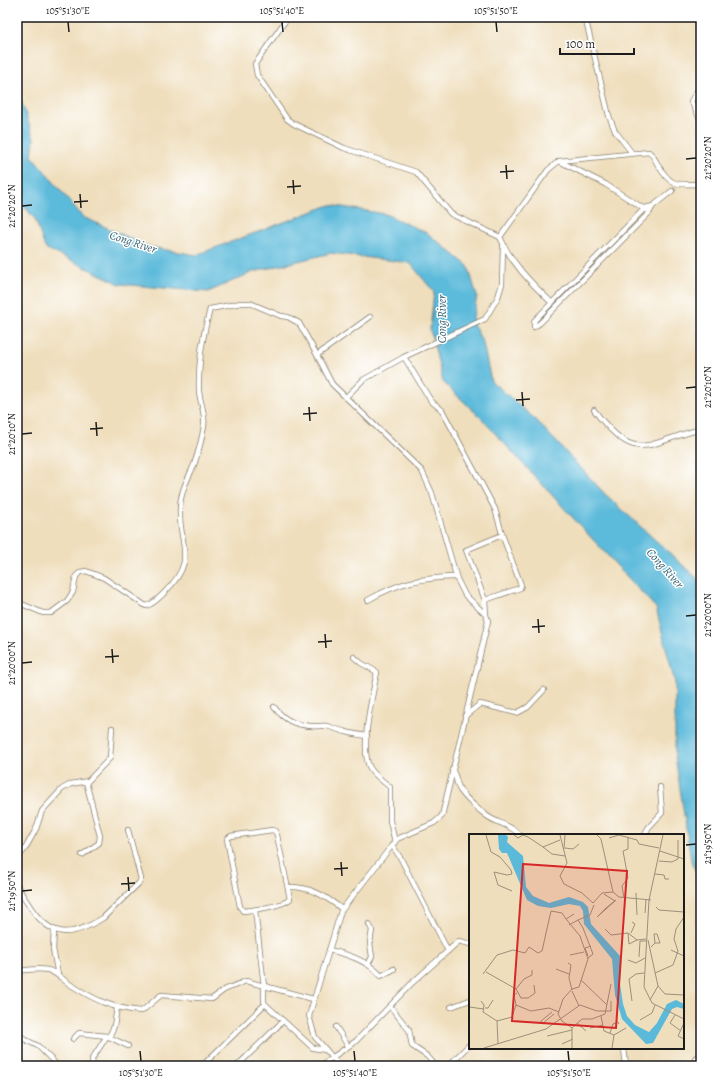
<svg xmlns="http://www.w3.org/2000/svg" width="718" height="1083" font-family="Alegreya,serif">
<rect width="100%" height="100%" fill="#fff"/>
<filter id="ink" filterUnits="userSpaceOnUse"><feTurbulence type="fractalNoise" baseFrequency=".025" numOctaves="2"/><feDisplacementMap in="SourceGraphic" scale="8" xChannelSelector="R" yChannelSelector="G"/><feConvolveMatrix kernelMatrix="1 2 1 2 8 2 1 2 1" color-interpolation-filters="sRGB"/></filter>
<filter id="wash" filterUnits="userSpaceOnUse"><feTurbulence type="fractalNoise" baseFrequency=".012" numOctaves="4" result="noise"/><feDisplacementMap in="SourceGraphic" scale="16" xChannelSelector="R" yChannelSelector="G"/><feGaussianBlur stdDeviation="0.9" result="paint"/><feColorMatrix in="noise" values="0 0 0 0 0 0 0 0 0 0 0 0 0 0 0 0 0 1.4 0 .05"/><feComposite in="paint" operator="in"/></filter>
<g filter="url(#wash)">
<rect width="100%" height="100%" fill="#efdebc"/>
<path fill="#5bbada" stroke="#3c6b7b" d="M17,88L34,139L32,156L83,217L150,247L196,255L330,205L385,214L427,233L468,266L477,296L472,322L483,343L491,381L535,419L605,494L701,582V885L691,860L675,756V683L656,608L480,417L443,382L430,329L434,292L410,263L331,253L253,272L208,292L120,284L45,248L35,219L17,198Z"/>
</g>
<g filter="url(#ink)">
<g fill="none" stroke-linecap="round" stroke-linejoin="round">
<path stroke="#c5b79c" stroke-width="4.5" stroke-dasharray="4.5 2" stroke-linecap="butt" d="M672,191L676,188"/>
<defs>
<g id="minor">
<path d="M288,17L255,64L257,75L287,119L294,124L344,148L416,172L451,214L500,237L548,170L559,161L649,152C654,156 655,160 658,165C672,188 676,184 701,184"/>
<path d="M585,17L609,116L615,131L632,153"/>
<path d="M701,85L691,101L701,121"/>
<path d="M559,161L605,184L646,210"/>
<path d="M653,206L649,213L540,323L534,327V321L645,208Z"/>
<path d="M653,206L672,191"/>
<path d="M500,237C511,263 531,283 552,303"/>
<path d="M404,357L485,319L498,297L502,284L503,246"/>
<path d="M346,397L363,380L404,357L431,401L442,410L495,509L503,537L521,585L520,588L485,600L486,615"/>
<path d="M594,410C636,466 646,443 701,429"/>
<path d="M368,600C400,582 419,578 456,577"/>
<path d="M485,600L466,550L502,535"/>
<path d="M17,602L43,613H51L67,601L73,592L76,576L81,572L86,571L104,578L146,606C154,604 160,597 165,592C199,558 178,546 180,508C180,492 188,479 194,465C198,453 202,439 204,426C206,414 200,403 199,391C198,365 203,334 210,309L241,303H250L281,316L288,317L299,323L317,355"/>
<path d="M354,657L361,663L377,672C373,693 359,750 370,768C375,776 383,781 390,787V821L395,842"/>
<path d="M274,707C284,720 295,725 311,726C317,727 322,725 327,726C342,731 351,734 367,736"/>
<path d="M465,716L480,704L517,713L528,707L544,690"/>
<path d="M452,770C457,776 456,784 460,790C466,799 479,810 487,816C498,824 510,824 520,835"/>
<path d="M272,830L275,831L277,835L290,899C283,906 254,910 243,911L240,907L227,839L231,836Z"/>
<path d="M645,835L648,828L662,813L660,787"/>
<path d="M392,845L401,859L448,951"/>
<path d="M82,855L99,843L100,836L86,782"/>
<path d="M17,858L25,849L36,829L42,811L62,789L71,784L88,781L110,758L112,728"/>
<path d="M17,884C20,893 26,900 31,908C52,939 72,937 103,918L139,883L141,879L128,830"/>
<path d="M288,887C310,886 325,896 342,909"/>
<path d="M255,910L264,986V1003L313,1048L326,1050"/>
<path d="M54,930L53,949L58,975"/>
<path d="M329,950C347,954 369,961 381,976L394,969"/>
<path d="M368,964L372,957L370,943L372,930L369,924"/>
<path d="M17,971C27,970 38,968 48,970C56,972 63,980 71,985C95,1000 113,1009 142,1011L161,995L212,999L224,990L246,981L313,999"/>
<path d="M390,1006L409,1030L412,1046L427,1056L436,1066"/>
<path d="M451,1007L470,1000"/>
<path d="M336,1027L348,1046"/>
<path d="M17,1033L26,1040L38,1046L54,1062"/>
<path d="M109,1037L114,1026L117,1008"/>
<path d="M73,1039L79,1033L107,1036L128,1046"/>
<path d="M624,1048L626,1066"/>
<path d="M17,1062L22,1066"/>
<path d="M93,1066L92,1059L107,1036"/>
<path d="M202,1066L265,1004"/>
<path d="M237,1066L283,1021"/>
<path d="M320,1066L356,1041L412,983L459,941L470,944"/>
<path d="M342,1066L338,1064L315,1037L309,1016L341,911L397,839L434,823L442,816L488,621L486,615L465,595L457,579L432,493L422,471L332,384L317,355L370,317"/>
<path d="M448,1066L470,1044"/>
<path d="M698,1066L695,1058L701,1054"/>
</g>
</defs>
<use href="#minor" stroke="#867d6c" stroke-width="6"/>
<use href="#minor" stroke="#fff" stroke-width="4.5"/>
</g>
</g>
<path fill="none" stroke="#1c1c1c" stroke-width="1.5" d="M68,22L69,32M282,22L283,32M496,22L497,32M686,159L696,158M506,165L507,179M500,172L514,171M293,180L294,194M287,187L301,186M80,194L81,208M74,202L88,201M22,206L32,205M686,388L696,387M522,392L523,406M516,400L530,399M309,407L310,421M303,414L317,413M96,422L97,436M90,429L103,428M22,434L32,433M686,616L696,615M538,619L539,633M532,627L545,626M325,634L326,648M318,642L332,641M112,649L113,663M105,657L119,656M22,663L32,662M686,845L696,844M341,862L342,876M334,869L348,868M128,877L129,891M121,884L135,883M22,891L32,890M140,1051L141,1061M354,1051L355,1061M568,1051L569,1061"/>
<g text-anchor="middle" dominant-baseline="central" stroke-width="3" stroke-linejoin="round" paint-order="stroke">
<g font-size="12" font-style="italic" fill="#386371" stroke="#fff">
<text transform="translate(133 242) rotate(18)">Cong River</text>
<text transform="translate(442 319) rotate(-90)">Cong River</text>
<text transform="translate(665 568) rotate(48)">Cong River</text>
</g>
</g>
<g transform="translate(469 834)">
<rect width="215" height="215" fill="#efdebc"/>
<path d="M37,1L39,3L38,8L54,22L57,53L64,62L80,69L100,63L114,68L119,73L122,90L152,123L151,150L154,170L158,182L166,191L180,198L188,189L198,170L207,166L215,170V175L208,173L203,175L184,209L177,210L153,185L146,161L143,125L115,90L114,77L111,72L100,70L82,74L69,72L58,66L38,19H33L30,15L29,1Z" fill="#5bbada"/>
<path fill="none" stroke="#9b907c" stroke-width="1" d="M17,1L22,18L31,23L42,36L43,40L38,41L25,38L29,51L43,57M45,1L49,4L54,1L59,3L74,13L91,6M91,1L98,29L91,42L95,50L113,59L124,69L133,59L144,58M128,1L132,5L144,58L150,63L182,66M194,1L180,66L175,153L183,169L215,185M140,4L150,1L168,6L170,10L190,14M74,13L83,20L96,22M96,14L104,15L110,10M95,15L96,1M191,17L215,25M190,27L203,28L209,25V6M186,40L195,41L196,45H200M167,59L168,81M135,60L146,67M155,64L153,52L159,44L154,17L159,15V3M147,66L146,67L128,83L137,74ZM187,73L190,76L215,78M176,79L177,66M109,86L121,81L125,71M100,91L109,86L114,94L124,120L119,124M136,95L142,101L159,99L168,106L177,105M159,99L160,110L168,106M162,99L166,90L163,88M179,106L189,152M182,113L186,109H191L188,100H185L186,109M202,116L215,122M101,121L115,118M119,122L116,114L122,112M170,123L171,107H177M159,126L167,129L176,124M99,129L102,131L100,144L103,156M87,135L100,140M63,136V141L55,145L47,155L52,164H59L66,159L65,151M17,138L47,155M186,139L204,131L209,117L205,105L207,95L215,83M14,140L28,121L44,116L56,119L60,113L69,119L73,117L82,77L93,79L97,85M112,146L138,171M103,157L110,172M181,166L189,152L196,160L215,161M12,167L15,171L14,178L28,187L43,183L47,171L45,161L48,159M163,167L160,145L167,140L175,139M47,171L62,177L80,174L90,178M0,173L15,175M16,174H19L24,166M83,178L72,187L73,190L85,180M206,181L201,189L212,197M132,182L135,197L145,201L143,214M171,186L183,179L186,171M28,187L29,210M108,189L117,197M215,189L209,202L215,205M103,194L93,187L89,180L94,165L103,155L110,153L119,125L111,102L97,85L105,80M121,194L134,191M141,199L144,190L149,188L150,190M145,201L157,194M78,202L103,196M93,210L104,205M15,214L77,195L111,171L128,177H142V167M103,214V194L113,185H123L136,180L142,150"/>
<path fill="#d62828" fill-opacity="0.15" stroke="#d62828" stroke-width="2" d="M54,30L158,37L147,194L43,187Z"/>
<rect width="215" height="215" fill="none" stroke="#1c1c1c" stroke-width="2"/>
</g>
<rect width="718" height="1083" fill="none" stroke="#fff" stroke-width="44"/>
<path d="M560 48v6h74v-6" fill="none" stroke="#1c1c1c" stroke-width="2"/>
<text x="566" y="48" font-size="12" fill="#1c1c1c" stroke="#ffffff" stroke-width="3" paint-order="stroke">100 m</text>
<rect x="22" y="22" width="674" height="1039" fill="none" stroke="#1c1c1c" stroke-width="1.5"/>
<g font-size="10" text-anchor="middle" fill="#1c1c1c">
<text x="68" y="14">105°51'30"E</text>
<text x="282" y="14">105°51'40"E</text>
<text x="496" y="14">105°51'50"E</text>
<text transform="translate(707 158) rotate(-90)" y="4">21°20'20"N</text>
<text transform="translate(11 206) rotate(-90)" y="4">21°20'20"N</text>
<text transform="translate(707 387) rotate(-90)" y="4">21°20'10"N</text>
<text transform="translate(11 434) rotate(-90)" y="4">21°20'10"N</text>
<text transform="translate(707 615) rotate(-90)" y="4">21°20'00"N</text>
<text transform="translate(11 663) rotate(-90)" y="4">21°20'00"N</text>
<text transform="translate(707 844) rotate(-90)" y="4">21°19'50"N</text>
<text transform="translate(11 891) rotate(-90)" y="4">21°19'50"N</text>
<text x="141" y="1076">105°51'30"E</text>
<text x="355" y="1076">105°51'40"E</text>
<text x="569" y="1076">105°51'50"E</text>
</g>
</svg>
